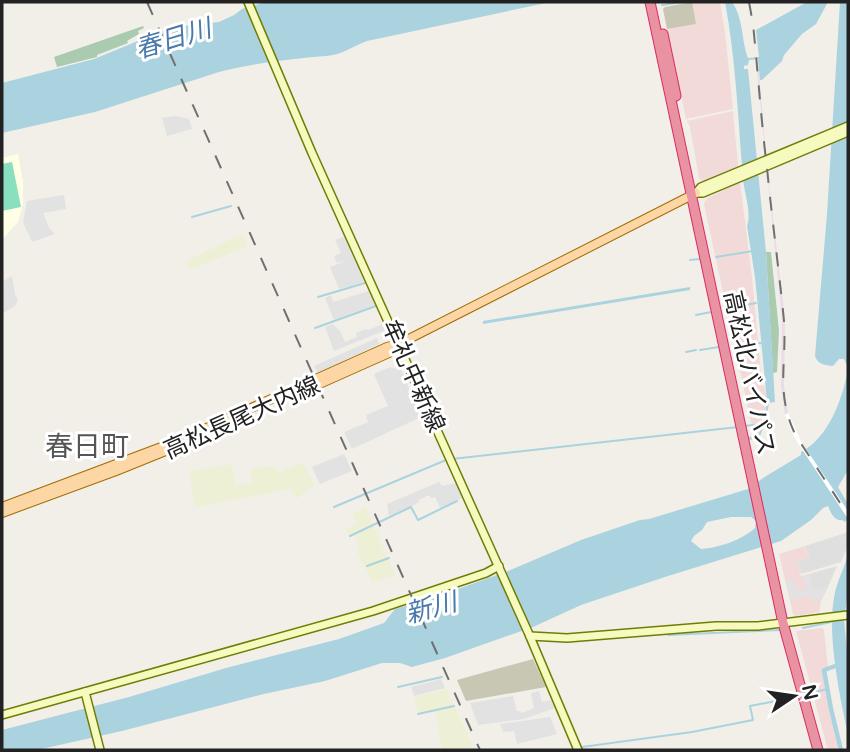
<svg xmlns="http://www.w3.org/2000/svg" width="850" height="752" font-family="'Varela Round','Noto Sans JP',sans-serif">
<rect width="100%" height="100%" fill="#f2efe9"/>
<g fill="#e0dfdf">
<path d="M848,532V545L841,562L801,574L797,561L809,557L805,546Z"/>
<path d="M837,566L828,587L813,590L809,574Z"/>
</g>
<g fill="#f2dad9">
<path d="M692,2H720L725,32L733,109L686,119L667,29L695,24Z"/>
<path d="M733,111L738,166L704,181L701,180L699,178L690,127L687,121Z"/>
<path d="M740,182L752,277L762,385L765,387L767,402L764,421L758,435L754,436L704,204L706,199Z"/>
<path d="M805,546L809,558L797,561L801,576L809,574L813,590L828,587L821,601L819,612L796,616L793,614L779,554Z"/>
<path d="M822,628L824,630L828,667L822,668L829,709L839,750H828L796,631Z"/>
</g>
<path fill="#ebdbe8" d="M756,61H758L767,166L785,319L784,386L788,413L785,415L781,386L782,319Z"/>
<path fill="#ffffe5" d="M18,154L23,182V204L18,222L2,240V158Z"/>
<g fill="#c7c7b4">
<path d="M692,2L696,24L667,29L663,9L665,7Z"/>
<path d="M533,659L546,687L466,701L457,680Z"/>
</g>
<g fill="#eef0d5">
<path d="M243,234L248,246L192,269L185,261Z"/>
<path d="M302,462L315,485L296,499L291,489L195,507L189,471L232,464L235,485L252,483L250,469L274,466L279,473Z"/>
<path d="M366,507L373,524L349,535L346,529L356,524L352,514Z"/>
<path d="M374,526L395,575L373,583L356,549L359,547L355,535Z"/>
<path d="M446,689L475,750H442L435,709L418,714L414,697Z"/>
</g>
<g fill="#aacbaf">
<path d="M143,26L144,28L138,31L139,34L127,41L128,43L97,55V57L57,67L54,57Z"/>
<path d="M766,252H771L779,331L777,372L773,373Z"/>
</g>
<path fill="#88e0be" d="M12,162L21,207L2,211V164Z"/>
<g fill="#e2e2e2">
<path d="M176,116L189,119L192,129L167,136L162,118Z"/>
<path d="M64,195L66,209L43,213L49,228L55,234L32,242L23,222L27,201Z"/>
<path d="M344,237L364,282L339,289L330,267L346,261L337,263L334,256L341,253L335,240Z"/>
<path d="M12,276L15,295L18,299L15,306L2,314V282Z"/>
<path d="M369,291L375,305L334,320L325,298L331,295L333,302Z"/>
<path d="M333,324L340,331L345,342L357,337L356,333L366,329L368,330L383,324L386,330L334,351L325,327Z"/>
<path d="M377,338L379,344L318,373L314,366Z"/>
<path d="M390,367L401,370L421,417L352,449L344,432L368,422L366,415L388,406L374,374Z"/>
<path d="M344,454L352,471L320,484L312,467Z"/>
<path d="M439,482L442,486L456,483L462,498L440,508L435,497L431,498L429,495L419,500V502L410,507L389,516L387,504Z"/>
<path d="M806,575L807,576H809L813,590L828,587L822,599L813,601L812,595L790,599L786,581L794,579L797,591L806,589L803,576Z"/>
<path d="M441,679L445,688L414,696L411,687Z"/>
<path d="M539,691L542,702L551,700L555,708L524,719L478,725L470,703L513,696L517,711H520L522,713L534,708L531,693Z"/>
<path d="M550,717L557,734L517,744L514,731L503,732L500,724Z"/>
</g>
<g fill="#aad3df" fill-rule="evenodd">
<path d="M266,2H551L367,41C353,46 342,55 326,56C290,59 254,63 219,72L95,112L2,133V83L94,59L172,27L219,22L234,15L242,9Z"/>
<path d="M725,2H732C744,19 741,40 748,58L759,57L756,30L807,2H828L816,24L802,34L784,55L782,61L762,80H760L758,59L749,60L748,65L744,66V69H748L766,252L775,402L769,403L766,422L759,438L740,442L739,439L758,435L764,421L767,402L755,277L747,226C752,212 744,193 743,178C738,120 736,60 725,2Z"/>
<path d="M840,2H848V368L844,359H839L833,366C825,365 818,365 815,356L827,214Z"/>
<path d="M690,287V290L483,324V321Z"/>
<path d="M848,370V470L838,487L848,504V519L845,522C843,520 841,520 839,520C832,518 830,510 828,506L823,508L811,520L781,541L668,576L581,605L533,627L445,658L412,667L400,663H382L325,681L264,694L122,731L37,750H2V730L129,697L226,668L339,639L384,623L395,609L430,599L508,571L581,540L640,520L649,519L748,489L763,478L801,455V452C829,437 842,400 848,370ZM731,517H751L756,521L755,528C742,540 718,548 701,549L691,541L694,536L702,530L707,522Z"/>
<path d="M848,556V592L844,620L848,661V735C840,697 827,636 834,598C836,584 843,570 848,556Z"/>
</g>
<path fill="#fff" d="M788,413L802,443L848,511V519L794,437L785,415Z"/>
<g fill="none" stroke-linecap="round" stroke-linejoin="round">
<g stroke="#aad3df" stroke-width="2">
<path d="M662,5L683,2"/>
<path d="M192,217L231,206"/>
<path d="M716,257L753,251"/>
<path d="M690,260L700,259"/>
<path d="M318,297L365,283"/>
<path d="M726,309L756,303"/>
<path d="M696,315L711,312"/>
<path d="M315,328L376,306"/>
<path d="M734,345L761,343"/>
<path d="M700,350L719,347"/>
<path d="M686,352L696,350"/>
<path d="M744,426L762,424"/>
<path d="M452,459L738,427"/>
<path d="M334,507L446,460"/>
<path d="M350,536L411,507L418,520L457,501"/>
<path d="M367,566L389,558"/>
<path d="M803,628L831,622"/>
<path d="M668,635L780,630"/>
<path d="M398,687L442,677"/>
<path d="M814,692L828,689"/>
<path d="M418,714L454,706"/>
<path d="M582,747L692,732L753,720L750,706L781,700L796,695"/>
</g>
<path stroke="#aad3df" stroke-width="4.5" d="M841,664L824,670L831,709L841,750"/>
<defs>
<g id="secondary">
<path d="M248,2L312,153L528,632L578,750"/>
<path d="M696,193L701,187L848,126"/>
<path d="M696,193H703L848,132"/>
<path d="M530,636L567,638L716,626H758L848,615"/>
<path d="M85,692L100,750"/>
<path d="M2,715L373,611L486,573L499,566"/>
</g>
<g id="primary">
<path d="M297,394L389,353L398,345"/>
<path d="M2,507L180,440L387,347L399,344L696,193"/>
<path d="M2,513L116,471L205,435"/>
</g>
<g id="highway">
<path d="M650,2L783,623L818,750"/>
<path d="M663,34L676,96"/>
</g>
</defs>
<use href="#secondary" stroke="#707d05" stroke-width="10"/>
<use href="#primary" stroke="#a06b00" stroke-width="10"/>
<use href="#highway" stroke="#dc2a67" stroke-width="11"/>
<use href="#secondary" stroke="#f7fabf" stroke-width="7"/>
<use href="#primary" stroke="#fcd6a4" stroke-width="8"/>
<use href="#highway" stroke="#e892a2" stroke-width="9"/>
<g stroke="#707070" stroke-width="2" stroke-dasharray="14 14" stroke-linecap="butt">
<path d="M147,2L480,750"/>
<path d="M749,2L753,24C758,72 761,120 767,168C772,219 779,270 784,321C787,364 775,394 796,436L848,515"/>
</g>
</g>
<g text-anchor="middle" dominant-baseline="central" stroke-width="6" stroke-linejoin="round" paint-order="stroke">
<g font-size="24" fill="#222" stroke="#fff">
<text transform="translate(749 373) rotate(78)">高松北バイパス</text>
<text transform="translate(413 376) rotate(66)">牟礼中新線</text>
<text transform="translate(242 418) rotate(-24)">高松長尾大内線</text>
</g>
<g font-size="26" font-style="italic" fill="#4a7aab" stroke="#fff">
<text transform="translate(173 39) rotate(-17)">春日川</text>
<text transform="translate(431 608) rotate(-15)">新川</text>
</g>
<g font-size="28" fill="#555" stroke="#fff">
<text x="87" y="447">春日町</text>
</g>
</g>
<rect width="850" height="752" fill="none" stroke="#222222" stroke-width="7"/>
<g transform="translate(794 696) rotate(77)" stroke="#ffffff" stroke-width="5" paint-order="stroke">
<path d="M0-5L12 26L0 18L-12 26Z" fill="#222222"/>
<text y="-10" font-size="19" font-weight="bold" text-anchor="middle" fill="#222222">N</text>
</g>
</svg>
